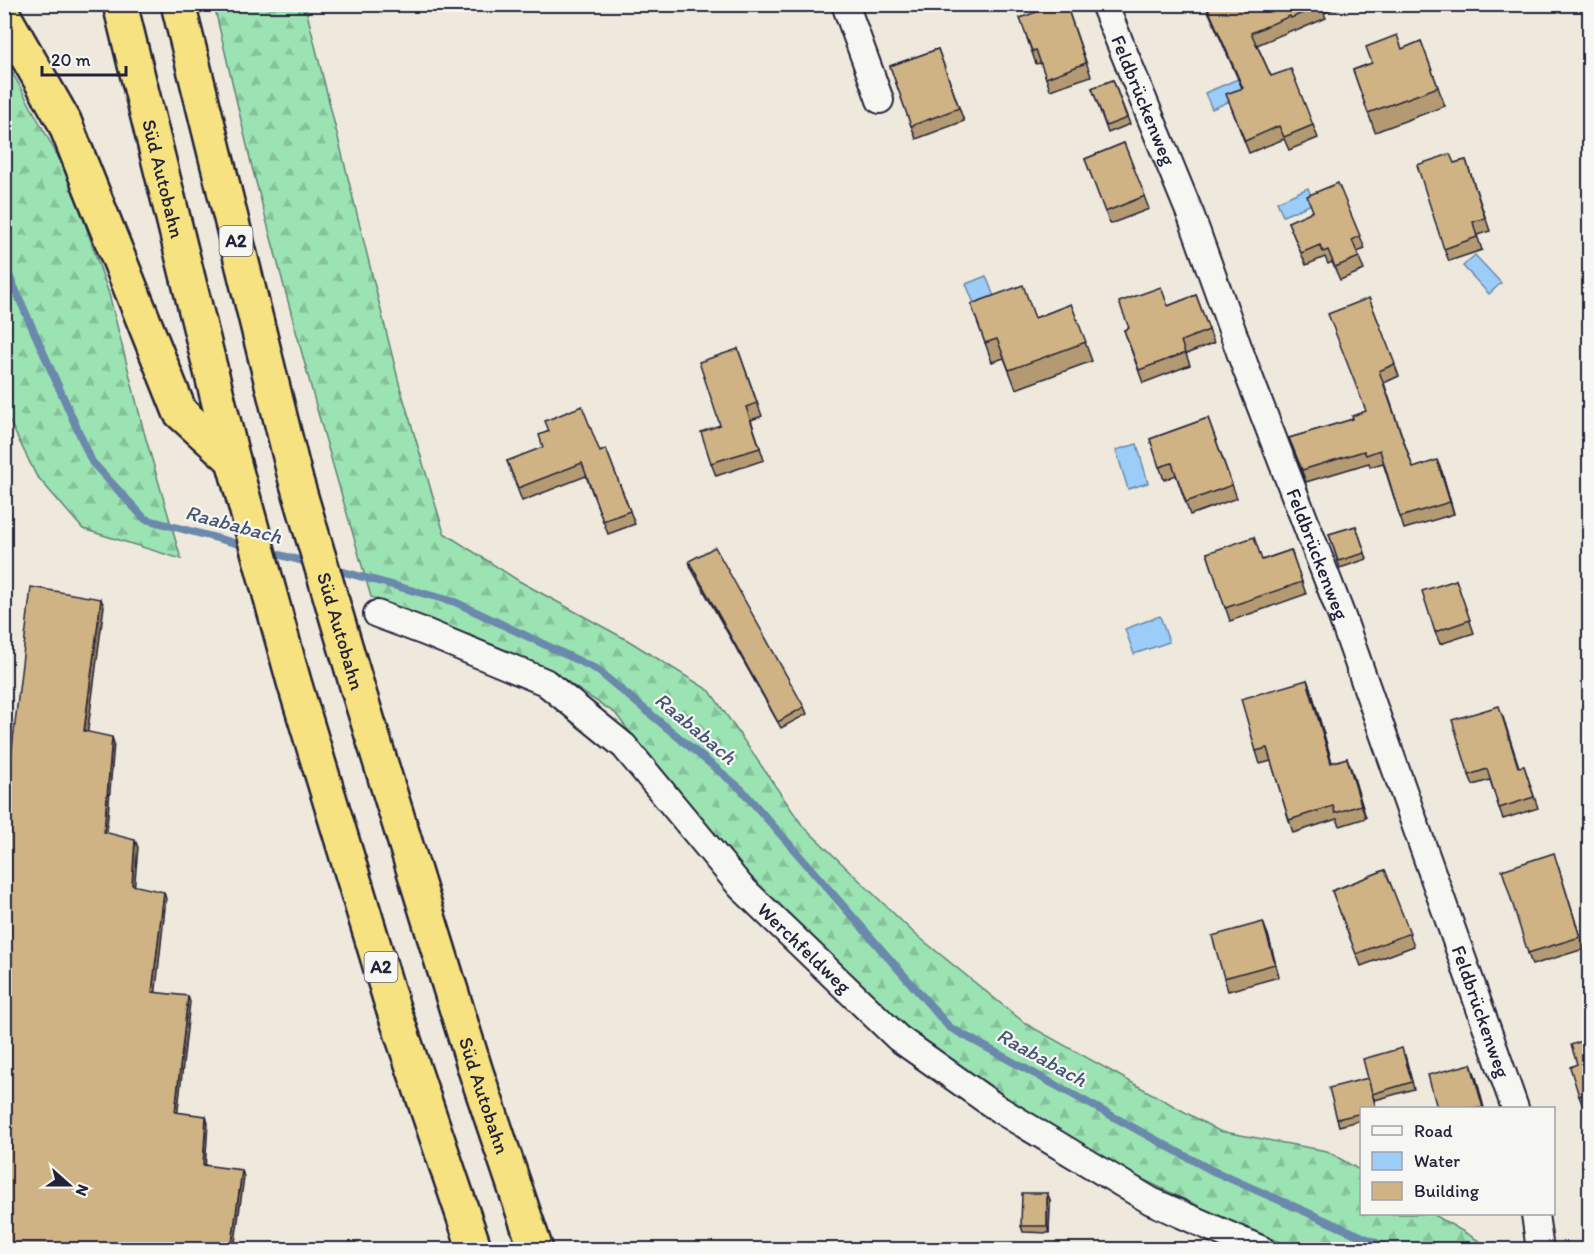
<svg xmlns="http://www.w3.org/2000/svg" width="1594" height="1254" font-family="Itim,sans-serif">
<defs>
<pattern id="forest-firs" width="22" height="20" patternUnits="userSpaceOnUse" patternTransform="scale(1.5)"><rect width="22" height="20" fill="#9be3b2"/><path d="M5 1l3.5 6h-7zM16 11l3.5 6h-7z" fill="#85c29a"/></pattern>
</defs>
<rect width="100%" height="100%" fill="#eee9dc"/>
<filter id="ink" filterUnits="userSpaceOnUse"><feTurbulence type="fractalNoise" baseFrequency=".0167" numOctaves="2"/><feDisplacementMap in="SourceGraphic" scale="12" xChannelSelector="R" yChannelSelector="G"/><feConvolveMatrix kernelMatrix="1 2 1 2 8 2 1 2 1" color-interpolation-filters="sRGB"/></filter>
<g filter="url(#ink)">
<g fill="url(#forest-firs)" stroke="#5e8276" stroke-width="1.5">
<path d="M214,5H305L400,387L444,533L519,581L629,641L710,691L802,825L914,933L1026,1024L1219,1131L1327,1151L1361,1171L1362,1214H1433L1493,1249H1296L1200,1207L1101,1159L1006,1103L906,1029L739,872L615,713L562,679L512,653L371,597L318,413L252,167Z"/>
<path d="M5,59L69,177L109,294L144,432L181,559L83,529L36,475L5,412Z"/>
</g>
<g fill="#9bcdf8" stroke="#6b89ac" stroke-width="1.5">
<path d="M1245,76L1251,92L1212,109L1205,93Z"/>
<path d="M1308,188L1314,203L1283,216L1277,202Z"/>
<path d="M1475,255L1501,283L1489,294L1463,266Z"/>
<path d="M986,276L1000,312L981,320L966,284Z"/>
<path d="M1137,444L1148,483L1128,489L1116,450Z"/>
<path d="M1160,616L1169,642L1134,654L1125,629Z"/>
</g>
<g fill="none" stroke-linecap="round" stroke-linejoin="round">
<g stroke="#6b89ac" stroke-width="8">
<path d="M4,264L92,462L145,519L250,547"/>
<path d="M265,551L314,564"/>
<path d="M329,568L455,602L596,669L741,789L949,1027L1211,1170L1392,1250"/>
</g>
<defs>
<g id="street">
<path d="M845,4L880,100"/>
<path id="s1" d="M1104,4L1191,216L1245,366L1342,617L1515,1108"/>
<path id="s2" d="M377,614L425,632L545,682L624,746L741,887L898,1038L1000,1110L1151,1201L1262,1250"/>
<path d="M1535,1214L1540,1250"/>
</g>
<g id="highway">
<path id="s3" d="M120,4L233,460L294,682L391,1002L475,1250"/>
<path id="s4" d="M178,4L295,477L360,696L476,1072L536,1250"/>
<path d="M4,16L64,121L180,412L233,460"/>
</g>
</defs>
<use href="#street" stroke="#22223b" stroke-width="30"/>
<use href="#highway" stroke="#22223b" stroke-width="38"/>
<use href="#street" stroke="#f6f6f2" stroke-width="26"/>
<use href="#highway" stroke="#f7e281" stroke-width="33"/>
</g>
<g fill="#b39a72" stroke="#22223b" stroke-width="1.5">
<path d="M1066,4L1091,76L1050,90L1041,63L1036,64L1020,18Z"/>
<path d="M1205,4H1344L1324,13L1326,18L1296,31L1295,29L1257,45L1271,76L1313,125L1318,138L1289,150L1284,139L1249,153L1231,107L1242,88Z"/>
<path d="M1421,41L1445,106L1375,132L1353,70L1372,63L1402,49Z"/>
<path d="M938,49L964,121L916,139L890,66Z"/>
<path d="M1113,80L1130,124L1108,133L1092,88Z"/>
<path d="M1124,143L1149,209L1110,224L1085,159Z"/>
<path d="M1466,160L1490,231L1477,235L1482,250L1449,261L1444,249L1454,163Z"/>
<path d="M1288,222L1360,236L1365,249L1357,252L1364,270L1340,280L1332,262L1328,264L1325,257L1306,265Z"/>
<path d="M1196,295L1214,343L1186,354L1190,365L1143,383L1124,330L1129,328L1168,306Z"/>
<path d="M1369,298L1399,376L1384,383L1413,468L1442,472L1454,514L1404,529L1383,463L1370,467L1369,463L1306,482L1289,438L1353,419L1366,411Z"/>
<path d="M971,304L1035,318L1071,304L1092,361L1016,389L1004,358L992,362Z"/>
<path d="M738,349L762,416L751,420L764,460L716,476L711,463Z"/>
<path d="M1208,418L1237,498L1190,515L1176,475L1164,480L1150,439Z"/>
<path d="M606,449L635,524L608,534L586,476L522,501L507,461L600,452Z"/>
<path d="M1356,526L1367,559L1340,568L1329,534Z"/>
<path d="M1291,550L1306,594L1230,621L1207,553L1262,560Z"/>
<path d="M689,561L804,707L807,714L781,728L691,568Z"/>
<path d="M1456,580L1474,633L1440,644L1435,632Z"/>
<path d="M1307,680L1312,693L1332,763L1347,758L1366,818L1340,826L1337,819L1293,833L1271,761L1260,764L1256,751Z"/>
<path d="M1503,717L1519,767L1524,766L1538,808L1503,819L1490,780L1473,785L1469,775Z"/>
<path d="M1558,866L1584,949L1532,965L1528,953Z"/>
<path d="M1385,870L1414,946L1361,966L1332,891Z"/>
<path d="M1268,935L1279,977L1228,991L1224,978Z"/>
<path d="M1590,1038V1110L1588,1107L1584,1109L1579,1096L1577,1064Z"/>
<path d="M1405,1055L1414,1089L1375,1100L1374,1098L1376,1108H1362V1120L1339,1126L1337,1119L1368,1078Z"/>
<path d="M1047,1193L1050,1200L1049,1233L1023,1232L1021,1226Z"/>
</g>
<g fill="#927d5c" stroke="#22223b" stroke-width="1.5">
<path d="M1437,460L1442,472L1454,514L1450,502Z"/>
<path d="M101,599L104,606L87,737L84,731Z"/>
<path d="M1307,680L1312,693L1336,776L1331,763Z"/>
<path d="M112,737L114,743L106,839L104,832Z"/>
<path d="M1347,758L1352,771L1366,818L1361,805Z"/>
<path d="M135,840L138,847L134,892L132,885Z"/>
<path d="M164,892L166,899L155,998L152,992Z"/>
<path d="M1263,922L1268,935L1279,977L1275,964Z"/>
<path d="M188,996L190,1002L177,1119L175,1112Z"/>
<path d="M1471,1064L1476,1077L1484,1108H1483Z"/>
<path d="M206,1116L208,1123L205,1171L203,1165Z"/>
<path d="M242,1170L244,1177L234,1250H231Z"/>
<path d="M1047,1193L1050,1200L1049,1233L1047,1226Z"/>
</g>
<g fill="#d0b384" stroke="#22223b" stroke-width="1.5">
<path d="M1058,4H1066L1086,63L1046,78L1036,50L1032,51L1020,18Z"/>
<path d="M1206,4H1321V5L1291,18L1290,16L1251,33L1271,76L1291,69L1313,125L1284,137L1279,126L1245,141L1226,94L1243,88Z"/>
<path d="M1397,35L1402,49L1421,41L1438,87L1368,113L1353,70L1372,63L1366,47Z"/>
<path d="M938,49L959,108L911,126L890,66Z"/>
<path d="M1113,80L1127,118L1106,126L1092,88Z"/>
<path d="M1124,143L1145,196L1105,212L1085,159Z"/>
<path d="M1450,154L1454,163L1466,160L1485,218L1473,222L1477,237L1444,249L1417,165Z"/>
<path d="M1338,183L1360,236L1352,240L1359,257L1335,267L1328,250L1323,252L1320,245L1301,253L1288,222L1313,211L1307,196Z"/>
<path d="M1023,285L1035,318L1071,304L1086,342L1009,370L997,339L985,343L971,304Z"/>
<path d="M1161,287L1168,306L1196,295L1209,330L1181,341L1185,353L1139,370L1124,330L1129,328L1119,302Z"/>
<path d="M1369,298L1395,364L1379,371L1413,468L1437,460L1450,502L1400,517L1380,450L1366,455L1364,451L1302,470L1289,438L1353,419L1352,416L1366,411L1328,314Z"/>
<path d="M738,349L757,403L746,407L760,448L711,463L701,432L720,425L699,362Z"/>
<path d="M582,406L600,452L606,449L630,511L603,521L582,463L518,488L507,461L543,447L539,435L549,431L545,421Z"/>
<path d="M1208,418L1232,485L1186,502L1172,463L1159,467L1150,439Z"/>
<path d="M1356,526L1365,553L1338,561L1329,534Z"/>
<path d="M1254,537L1262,560L1291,550L1302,582L1225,608L1207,553Z"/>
<path d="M715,547L804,707L778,722L689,561Z"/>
<path d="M1456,580L1470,620L1435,632L1422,591Z"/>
<path d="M31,587L101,599L84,731L112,737L104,832L135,840L132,885L164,892L152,992L188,996L175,1112L206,1116L203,1165L242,1170L231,1250H4V817Z"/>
<path d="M1307,680L1331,763L1347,758L1361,805L1335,813L1333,806L1289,820L1267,748L1256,751L1241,699Z"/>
<path d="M1499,706L1518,767L1524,766L1534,797L1499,808L1487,769L1469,775L1452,720Z"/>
<path d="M1554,853L1580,937L1528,953L1502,870Z"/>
<path d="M1385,870L1410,933L1356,954L1332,891Z"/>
<path d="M1263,922L1275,964L1224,978L1212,936Z"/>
<path d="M1590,1038V1109H1589L1584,1094L1579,1096L1570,1067L1577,1064L1571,1045Z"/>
<path d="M1402,1048L1412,1082L1372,1094L1363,1059Z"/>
<path d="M1471,1064L1483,1108H1437L1428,1075Z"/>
<path d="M1368,1078L1376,1108H1362V1113L1337,1119L1329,1088Z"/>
<path d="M1022,1193H1047V1226H1021Z"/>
</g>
</g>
<g text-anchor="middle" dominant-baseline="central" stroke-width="4.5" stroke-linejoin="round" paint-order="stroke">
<g fill="#f6f6f2" stroke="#626272" stroke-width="1.5">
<rect x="219.5" y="226" width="33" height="30" rx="4.5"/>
<rect x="364.5" y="952" width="33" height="30" rx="4.5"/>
</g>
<g font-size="18" font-weight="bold" fill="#22223b">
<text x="236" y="241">A2</text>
<text x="381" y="967">A2</text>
</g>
<g font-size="20" fill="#22223b" stroke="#f6f6f2">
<text stroke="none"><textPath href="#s1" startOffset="104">Feldbrückenweg</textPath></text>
<text stroke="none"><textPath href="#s3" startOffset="180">Süd Autobahn</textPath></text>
<text stroke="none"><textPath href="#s1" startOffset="590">Feldbrückenweg</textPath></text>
<text stroke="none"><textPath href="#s4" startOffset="648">Süd Autobahn</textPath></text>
<text stroke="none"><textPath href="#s2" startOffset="554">Werchfeldweg</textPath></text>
<text stroke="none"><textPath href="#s1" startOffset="1076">Feldbrückenweg</textPath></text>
<text stroke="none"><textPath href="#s4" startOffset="1134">Süd Autobahn</textPath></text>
</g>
<g font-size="21" font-style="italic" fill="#465574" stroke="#f6f6f2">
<text transform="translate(234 524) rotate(15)">Raababach</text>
<text transform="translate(696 728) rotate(40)">Raababach</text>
<text transform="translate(1042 1057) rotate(29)">Raababach</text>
</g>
</g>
<rect width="1594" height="1254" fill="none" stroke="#f6f6f2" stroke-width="24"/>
<rect x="12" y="12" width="1570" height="1230" fill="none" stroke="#22223b" stroke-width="2" filter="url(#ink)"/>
<rect x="1360" y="1107" width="195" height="108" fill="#f6f6f2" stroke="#a1a1a9" stroke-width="1.5"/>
<rect x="1372" y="1126" width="30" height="9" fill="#f6f6f2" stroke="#a1a1a9" stroke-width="1.5"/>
<text x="1414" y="1137" font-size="18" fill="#22223b">Road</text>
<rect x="1372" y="1152" width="30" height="18" fill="#9bcdf8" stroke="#a1a1a9" stroke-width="1.5"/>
<text x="1414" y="1167" font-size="18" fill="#22223b">Water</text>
<rect x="1372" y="1182" width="30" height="18" fill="#d0b384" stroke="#a1a1a9" stroke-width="1.5"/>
<text x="1414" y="1197" font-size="18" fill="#22223b">Building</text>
<g transform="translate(69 1185) rotate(111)" stroke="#f6f6f2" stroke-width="4.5" paint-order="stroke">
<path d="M0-4.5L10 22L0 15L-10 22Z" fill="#22223b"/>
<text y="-9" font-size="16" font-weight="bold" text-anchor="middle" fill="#22223b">N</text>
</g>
<path d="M42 66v9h84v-9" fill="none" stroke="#22223b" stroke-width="3"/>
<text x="51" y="66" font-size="18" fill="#22223b" stroke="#f6f6f2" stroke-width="4.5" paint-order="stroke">20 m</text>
</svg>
